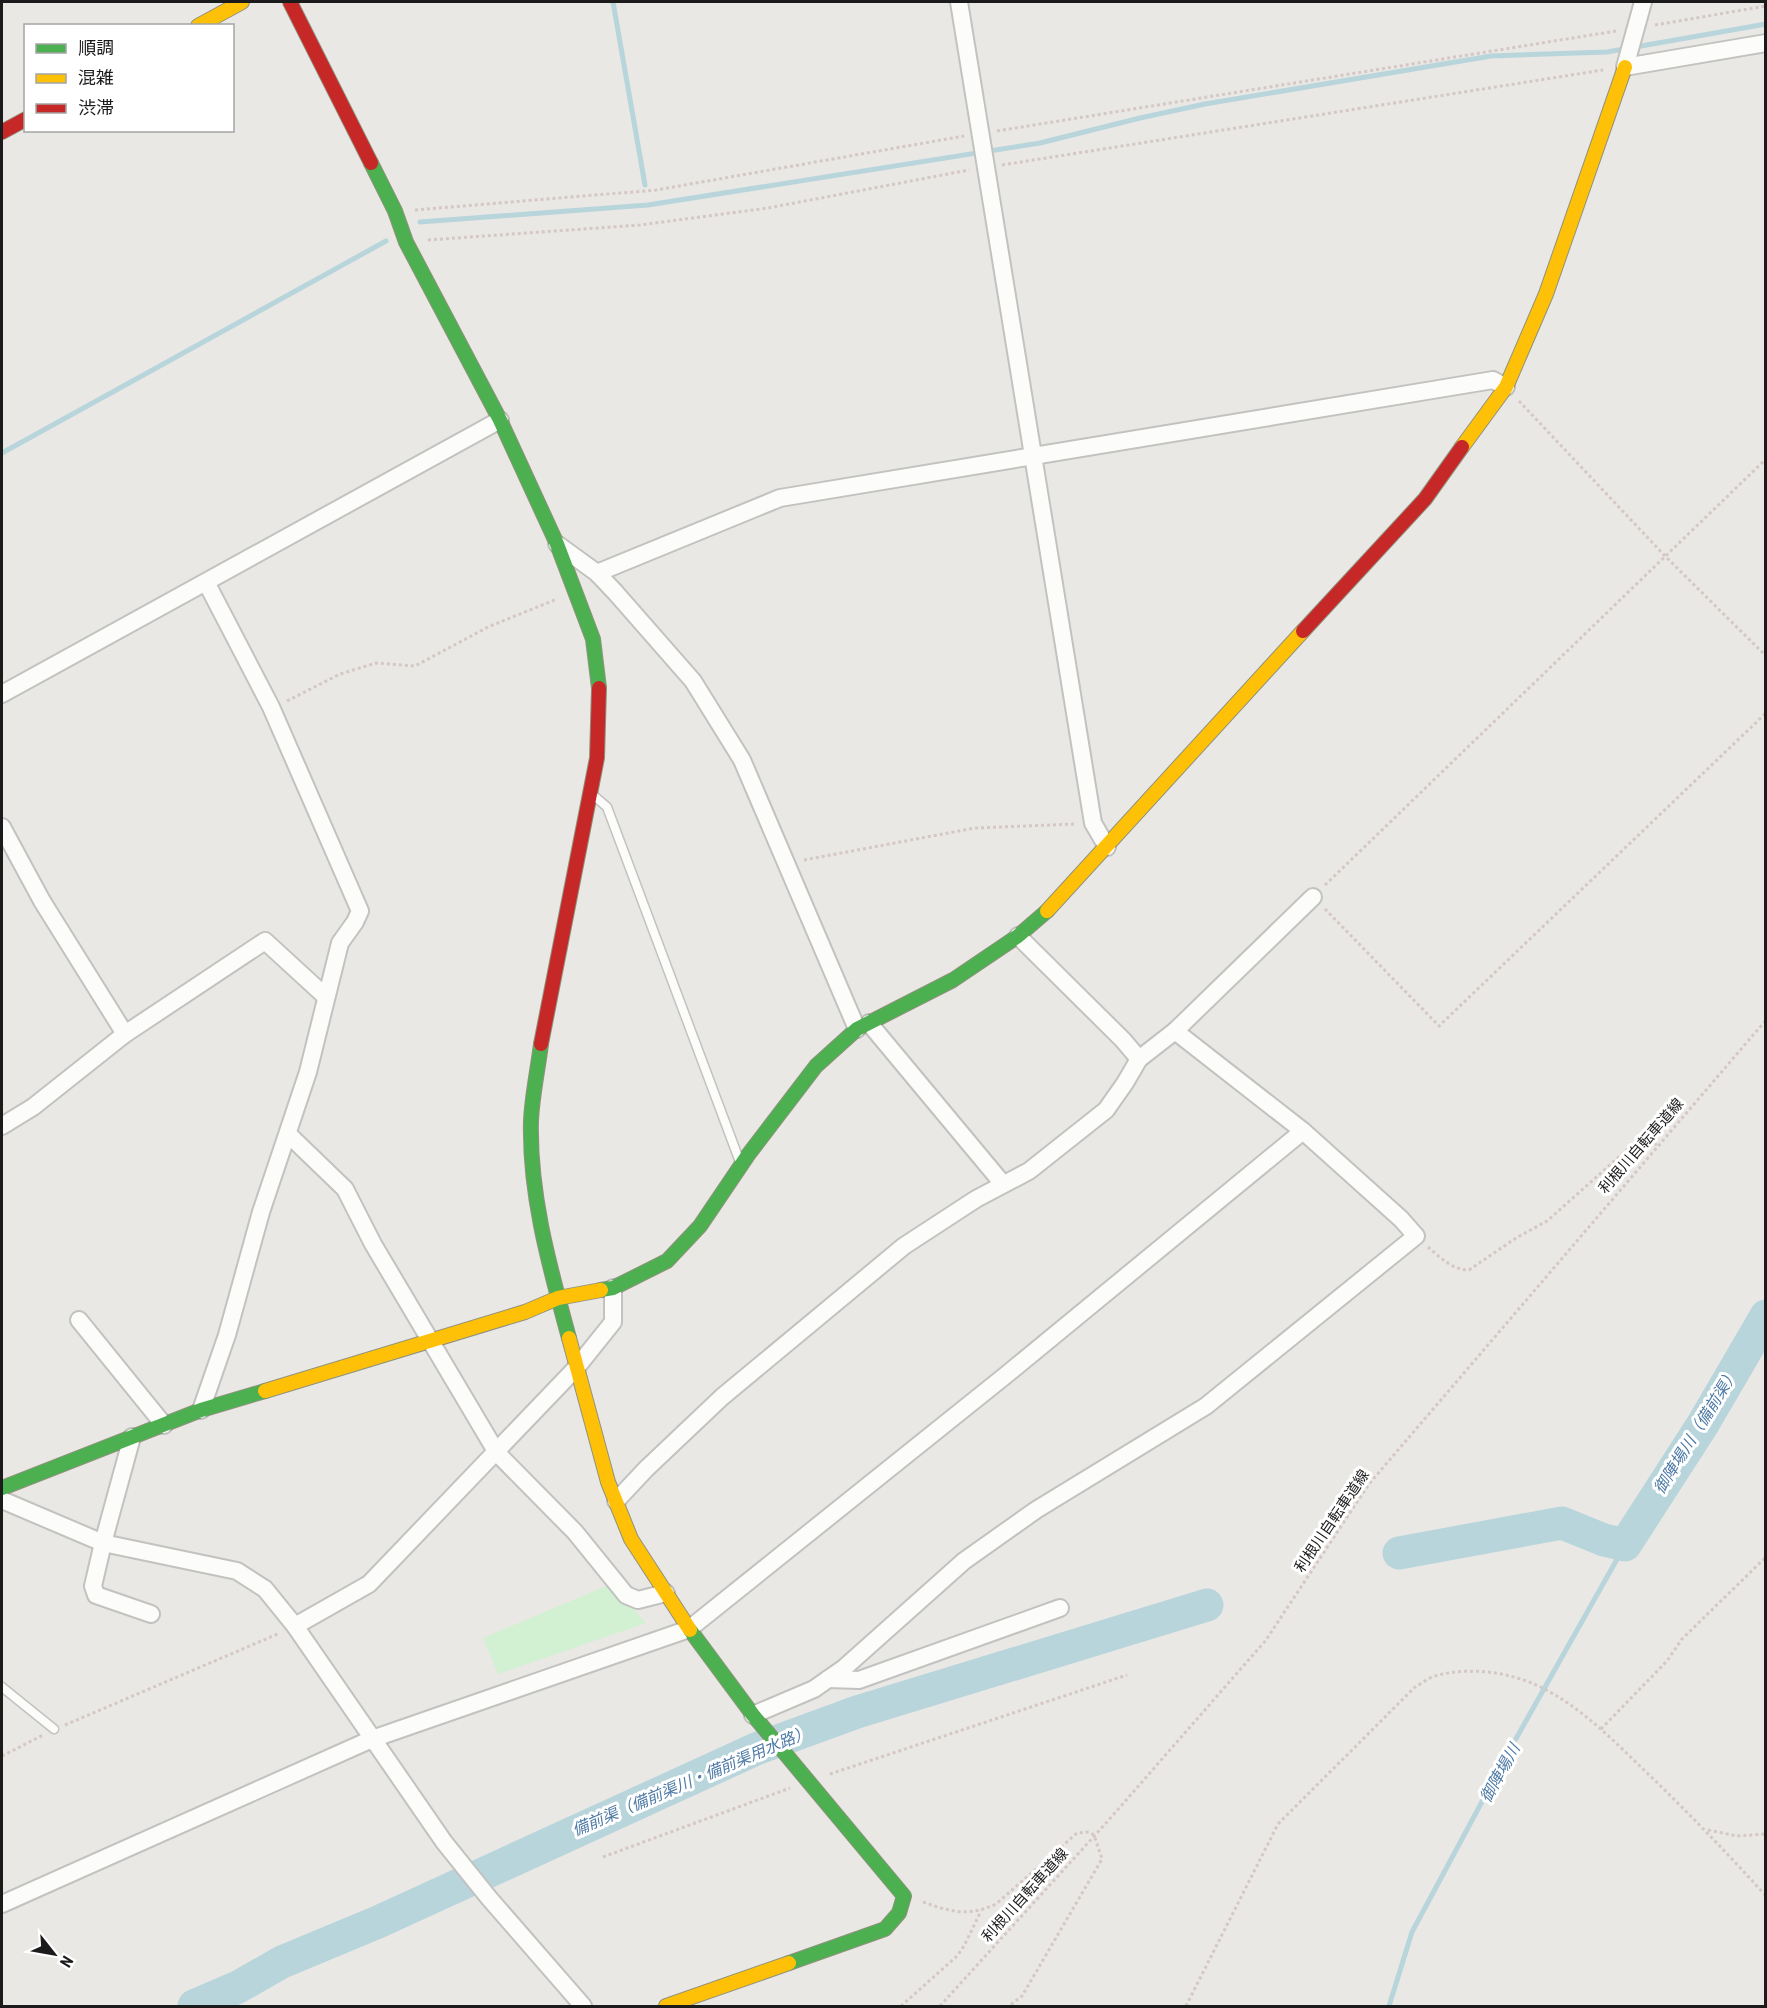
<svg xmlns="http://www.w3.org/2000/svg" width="1767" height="2008" font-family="'Roboto Condensed','Noto Sans JP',sans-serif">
<rect width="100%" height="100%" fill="#e9e8e4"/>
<path fill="#d2f0d2" d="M611,1584L646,1623L498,1674L483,1638Z"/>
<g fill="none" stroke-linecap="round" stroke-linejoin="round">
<g stroke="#b8d5dc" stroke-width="5">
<path d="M613,2L645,185"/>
<path d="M420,222L648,205L1040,143L1140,118L1205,104L1491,56L1607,52L1766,24"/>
<path d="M2,453L386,241"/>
<path d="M1389,2006L1412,1932L1513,1744L1625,1545"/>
</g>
<g stroke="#b8d5dc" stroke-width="33">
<path d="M1399,1553L1562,1523L1604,1540L1625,1545L1703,1424L1766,1316"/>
<path d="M194,2006L238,1987L282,1962L378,1922L756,1749L857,1712L1207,1605"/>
</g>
<defs>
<g id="lane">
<path d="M593,795L607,807L740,1162"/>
<path d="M2,1687L54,1729"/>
</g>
<g id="street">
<path d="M959,2L1093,823L1107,847"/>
<path d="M1643,2L1625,67L1766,43"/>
<path d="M557,544L597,573L615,592L693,681L742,760L857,1029"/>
<path d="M597,573L780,498L1493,380L1506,387"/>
<path d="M2,694L500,420"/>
<path d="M2,827L42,901L125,1034"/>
<path d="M1018,936L1123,1040L1139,1059L1175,1031L1313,897"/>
<path d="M869,1023L1003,1184"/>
<path d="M2,1126L33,1107L125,1034L265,941L325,996"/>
<path d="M288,1134L345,1189L373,1244L497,1453L575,1532L626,1595L638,1600L666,1593"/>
<path d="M79,1320L164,1425"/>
<path d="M201,1410L227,1335L261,1212L308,1072L340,943L355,922L360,911L271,707L206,582"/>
<path d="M132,1437L103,1543L93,1586L96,1595L151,1614"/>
<path d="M2,1500L103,1543L237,1571L265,1589L295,1626L444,1842L489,1898L583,2006"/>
<path d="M616,1501L646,1469L722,1397L904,1246L976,1199L1029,1171L1106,1110L1125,1083L1139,1059"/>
<path d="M295,1626L369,1584L577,1367L613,1322V1288"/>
<path d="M828,1679L859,1680L1060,1608"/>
<path d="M753,1715L814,1689L844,1668L964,1561L1036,1510L1206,1406L1416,1236L1401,1219L1303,1131L1175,1031"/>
<path d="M2,1904L372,1739L689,1629L1006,1375L1303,1131"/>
</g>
<g id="fast">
<path d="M371,163L395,211L406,242L500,420L557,544L593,639L599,688"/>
<path d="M541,1044C538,1069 532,1096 531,1121C529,1195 550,1268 569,1338"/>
<path d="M601,1290L613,1288L667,1261L700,1226L748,1155L816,1066L857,1029L953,980L1018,936L1047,911"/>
<path d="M2,1488L201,1410L265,1391"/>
<path d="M690,1630L753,1715L904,1896L899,1913L885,1929L789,1963"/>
</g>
<g id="slow">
<path d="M198,26L242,2"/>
<path d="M1462,447L1506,387L1546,294L1625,67"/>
<path d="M1047,911L1303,631"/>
<path d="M569,1338L608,1482L631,1539L690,1630"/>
<path d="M265,1391L525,1312L558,1298L601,1290"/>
<path d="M666,2006L789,1963"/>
</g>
<g id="jam">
<path d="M290,2L371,163"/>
<path d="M2,132L26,119"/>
<path d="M1303,631L1425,499L1462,447"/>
<path d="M541,1044L597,758L599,688"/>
</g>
</defs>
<use href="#lane" stroke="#c2c2c0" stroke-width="11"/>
<use href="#street" stroke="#c2c2c0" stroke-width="20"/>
<use href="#fast" stroke="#90927e" stroke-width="16"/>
<use href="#slow" stroke="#90927e" stroke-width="16"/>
<use href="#jam" stroke="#90927e" stroke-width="16"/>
<g stroke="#d5c7c5" stroke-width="3" stroke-dasharray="3 3" stroke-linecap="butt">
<path d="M1655,25L1766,6"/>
<path d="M997,131L1616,31"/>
<path d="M1002,165L1603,70"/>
<path d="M415,210L656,190L964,136"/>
<path d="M428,240L640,225L768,208L969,170"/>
<path d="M1519,401L1665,556L1766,656"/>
<path d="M287,701L340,674L376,663L415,666L488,627L557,599"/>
<path d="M804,860L975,828L1076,824"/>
<path d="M1325,885L1766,459"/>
<path d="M1325,909L1439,1026L1766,713"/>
<path d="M1428,1247C1440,1257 1452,1270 1469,1270L1516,1238L1547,1221L1629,1148L1657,1144"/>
<path d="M65,1725L280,1633"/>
<path d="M1601,1729L1667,1661L1682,1639L1766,1557"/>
<path d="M2,1756L43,1735"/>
<path d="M830,1774L1127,1675"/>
<path d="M1708,1830L1737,1836L1766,1834"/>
<path d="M603,1857L790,1788"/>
<path d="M923,1902C951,1912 968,1917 996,1904L1077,1833L1089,1832L1094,1835L1102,1859L1022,1996L1009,2006"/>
<path d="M901,2006L957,1956L964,1946L981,1911"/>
<path d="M940,2006L1107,1822L1266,1640L1369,1484L1766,1020"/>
<path d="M1186,2006L1278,1824L1415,1687C1421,1684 1428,1678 1435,1676C1466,1667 1504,1671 1534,1684C1577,1703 1612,1739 1645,1771C1687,1811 1727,1853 1766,1896"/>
</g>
<use href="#lane" stroke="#fcfcfb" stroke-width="8"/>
<use href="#street" stroke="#fcfcfb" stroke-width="16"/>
<use href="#fast" stroke="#4caf50" stroke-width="14"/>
<use href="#slow" stroke="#ffc107" stroke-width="14"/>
<use href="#jam" stroke="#c62828" stroke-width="14"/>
</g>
<g text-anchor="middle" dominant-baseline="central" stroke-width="6" stroke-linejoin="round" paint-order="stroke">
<g font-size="15" fill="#1b1b1b" stroke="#fff">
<text transform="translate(1641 1146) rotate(-49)">利根川自転車道線</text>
<text transform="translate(1332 1521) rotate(-56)">利根川自転車道線</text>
<text transform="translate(1025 1895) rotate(-48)">利根川自転車道線</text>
</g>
<g font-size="16" font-style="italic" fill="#4e7aa5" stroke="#fff">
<text transform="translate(1696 1431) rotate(-58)">御陣場川（備前渠）</text>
<text transform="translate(1500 1773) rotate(-61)">御陣場川</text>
<text transform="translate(691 1781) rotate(-23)">備前渠（備前渠川・備前渠用水路）</text>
</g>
</g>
<rect width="1767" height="2008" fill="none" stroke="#1b1b1b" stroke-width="6"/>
<rect x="24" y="24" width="210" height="108" fill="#ffffff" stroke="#a4a4a4" stroke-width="1.5"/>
<rect x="36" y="44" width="30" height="9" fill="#4caf50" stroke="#a4a4a4" stroke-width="1.5"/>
<text x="78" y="54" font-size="18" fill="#1b1b1b">順調</text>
<rect x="36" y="74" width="30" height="9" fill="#ffc107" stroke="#a4a4a4" stroke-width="1.5"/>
<text x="78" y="84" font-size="18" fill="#1b1b1b">混雑</text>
<rect x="36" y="104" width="30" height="9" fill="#c62828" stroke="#a4a4a4" stroke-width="1.5"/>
<text x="78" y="114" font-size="18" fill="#1b1b1b">渋滞</text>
<g transform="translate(54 1954) rotate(121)" stroke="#ffffff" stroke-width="4.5" paint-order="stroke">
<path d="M0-4.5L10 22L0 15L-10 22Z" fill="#1b1b1b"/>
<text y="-9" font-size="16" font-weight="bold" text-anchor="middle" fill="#1b1b1b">N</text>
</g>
</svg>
